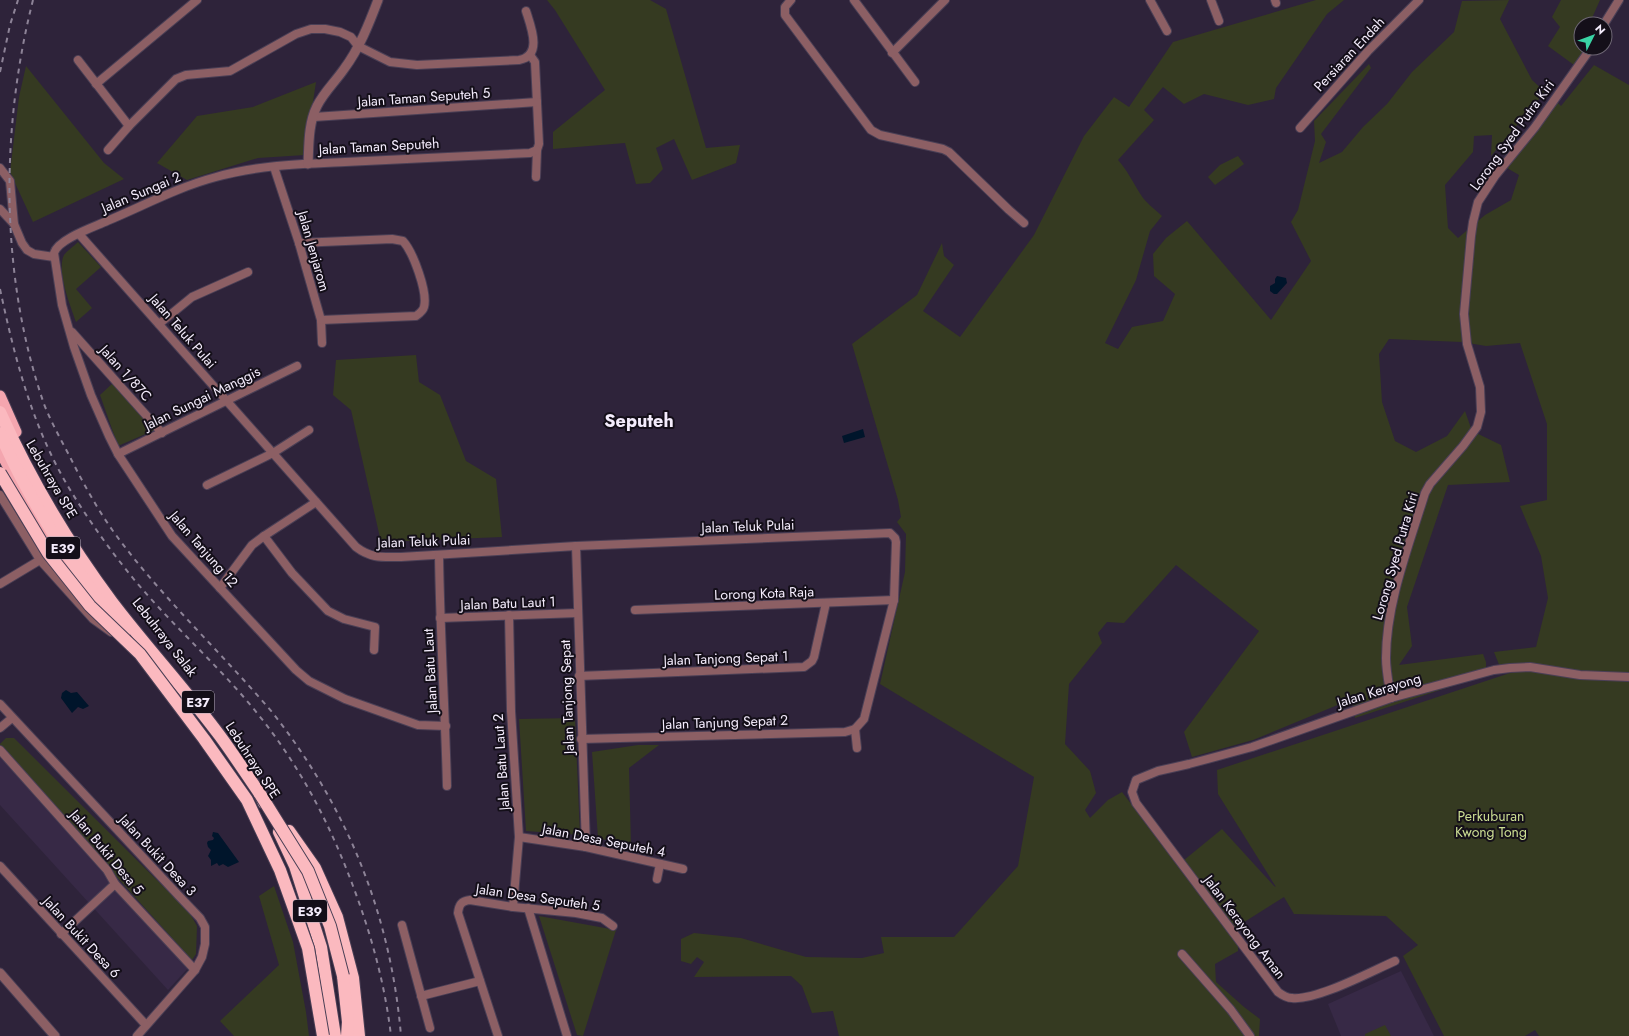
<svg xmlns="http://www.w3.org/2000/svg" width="1629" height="1036" font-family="Jost,sans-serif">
<rect width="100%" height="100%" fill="#2e233a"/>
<g fill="#372946">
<path d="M0,757L189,967L168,990L0,805Z"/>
<path d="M1401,971L1434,1036H1341L1328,1004Z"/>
</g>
<g fill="#353a21" fill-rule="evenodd">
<path d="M547,0H650L666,9L706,148L740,145L736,163L692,180L674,139L656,148L663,169L650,183L636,184L625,143L553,149V132L605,90L555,10Z"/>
<path d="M1316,0H1344L1327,14L1276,88L1274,99L1248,105L1204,94L1184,104L1163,87L1144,110L1154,120L1118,160C1128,171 1133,183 1141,195C1146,203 1155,209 1162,216L1150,231L1136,280L1105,343L1118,349L1132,327L1163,321L1175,294L1154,276L1153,254L1166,238L1187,221L1271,320L1311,261L1291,222L1298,210L1315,141L1314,121L1369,64L1371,68L1321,134L1326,142L1319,163L1342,152L1363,127L1387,104L1412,72L1454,32L1462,1L1509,0L1500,19L1532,80L1545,92L1491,156L1492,135L1474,136L1473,152L1445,185L1448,228L1458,238L1485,215L1511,200L1519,175L1507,168L1556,101L1561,106L1594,65L1629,85V1036H1539L1535,1030L1525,1036H1444L1403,956L1418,945L1386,916L1294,914L1284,897L1238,926V951L1215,964L1216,982L1244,1007L1260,1019L1259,1036H839L833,1011L812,1013L802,986L791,976L694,977L704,962L697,957L691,964L681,961V939L694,933L741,938L806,957L862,958L884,953L881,937H954L1018,866L1034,777L880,684L905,572L906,534L897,522L901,517L898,500L852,344L917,295L942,243L944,256L954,265L923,311L960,337L1034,235L1084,136L1114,97L1129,107L1173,42ZM1389,339L1462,342L1486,346L1520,343L1547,424V500L1520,506L1541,556L1548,598L1536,647L1494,652L1502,672H1513L1217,770L1218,794L1276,887L1274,886L1222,829L1178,865L1122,792L1108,800L1090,818L1085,810L1096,793L1090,771L1065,744L1069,684L1102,643L1098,633L1107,622L1124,623L1176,565L1259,631L1184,732L1192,757L1253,740L1352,699L1355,718L1486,675V662L1483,654L1399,665L1412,646L1407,607L1448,485L1510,482L1501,445L1472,431L1465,411L1447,436L1416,452L1395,441L1382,402L1379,354Z"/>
<path d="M1561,0H1600L1592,18L1590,24H1581V48H1586L1585,54L1574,65L1548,46L1560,27L1552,17Z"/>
<path d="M26,66L104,163L124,179L33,222L10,172L19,97Z"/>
<path d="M316,82L305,155L258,158L187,180L157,163L197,116L253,107Z"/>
<path d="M1238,156L1244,164L1215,185L1208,177L1220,165Z"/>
<path d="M78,242L101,267L76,289L92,308L76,322C71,307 56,271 64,255C67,251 74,246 78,242Z"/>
<path d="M416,355L419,382L440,395L466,461L496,479L502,537L381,542L351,410L333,395L336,360Z"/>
<path d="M113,383L157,429L118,446L100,395Z"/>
<path d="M575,718L580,835L526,831L519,719Z"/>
<path d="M6,738H14L189,912L197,926L196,954L192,960L0,748V744Z"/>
<path d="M638,745H659L629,768L631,846L598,838L592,752Z"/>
<path d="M274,886L293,942L306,1012L309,1036H234L220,1021L279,965L259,896Z"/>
<path d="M539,916L616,930L583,1036L577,1035Z"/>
<path d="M1385,1025L1391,1036H1365V1034Z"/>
</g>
<g fill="#00152b">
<path d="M1277,276L1286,278L1287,283L1277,294H1274L1270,291V286L1275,283V279Z"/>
<path d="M863,429L865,437L844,443L842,436Z"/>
<path d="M66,690L71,693L77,692L89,706L83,709L78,707L72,713L61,698L62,693Z"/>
<path d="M213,832L218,833L239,862L228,867L223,864L219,866L217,863L211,866V860L208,856L211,850L208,847L207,843L208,841L213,840L214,838L212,836Z"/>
</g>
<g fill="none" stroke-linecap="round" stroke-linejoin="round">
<defs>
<g id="minor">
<path d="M791,0L785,7V15L871,130L880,135L943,149L949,152L1009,210L1024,223"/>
<path d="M854,0L915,82"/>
<path d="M1150,0L1167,31"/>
<path d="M1211,0L1219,21"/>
<path d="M1275,0L1276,3"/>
<path d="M1604,24L1619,0"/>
<path d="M892,53L945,0"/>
<path d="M530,55L535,62L539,144L537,150L536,177"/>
<path d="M78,60L129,126"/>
<path d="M96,84L197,0"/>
<path d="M314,117L537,102"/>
<path d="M1300,128L1368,51L1419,0"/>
<path d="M108,150L129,126L176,79L186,75L230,71L296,34L311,29H325L340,32L351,37L358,46L390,62L417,65L519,60C543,56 531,27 526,11"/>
<path d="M274,167L299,243L321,320L322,343"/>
<path d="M0,168L10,181L14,224L22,243L27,250L34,254L54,257"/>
<path d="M0,209L14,224"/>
<path d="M79,234L356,547C372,559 383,557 401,557L576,546L890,533L895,538L896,542L894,600L864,719L855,729L845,732L581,739"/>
<path d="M299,243L392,239L403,241C413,252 428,292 424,307C423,311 420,313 416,316L321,320"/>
<path d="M159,324L192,297L248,272"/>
<path d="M72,332L162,433"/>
<path d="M118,454L297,366"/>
<path d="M207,485L273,453L309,430"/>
<path d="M0,495L40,560L93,619L111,632"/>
<path d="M264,536L292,573L328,611L344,619L375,627L374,650"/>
<path d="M576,546L586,847"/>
<path d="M439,555C440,632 445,709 447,786"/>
<path d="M0,584L40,560"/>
<path d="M220,588L252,545L264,536L316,502"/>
<path d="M635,610L894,600"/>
<path d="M509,615L511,711L519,837L513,907"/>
<path d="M440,618L578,613"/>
<path d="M579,676L804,667L812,661L814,657L826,603"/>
<path d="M1391,698C1389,685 1386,671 1386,658C1386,603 1409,545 1425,493L1430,484L1463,446L1477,427L1481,412L1480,387L1467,344L1464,314L1471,236L1473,222L1478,202L1495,176L1535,127L1591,48"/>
<path d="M0,704L179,896L200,918L205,927V944L202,957L195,970L137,1036"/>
<path d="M446,726L418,725L345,699L309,681L296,670L172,536L118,454L109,436L91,395L74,347L62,305L54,253C58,239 94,227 107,221C143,206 178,187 216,177C258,165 302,164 345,162C407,159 468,156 530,153L537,150"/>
<path d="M0,728L12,718"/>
<path d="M855,729L857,748"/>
<path d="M0,750L107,870L115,884L195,970"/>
<path d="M519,837L586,847L683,869"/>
<path d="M0,866L146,1025"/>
<path d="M657,879L660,864"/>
<path d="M528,908L567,1036"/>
<path d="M402,925L430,1028"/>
<path d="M61,934L115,884"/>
<path d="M1182,954L1231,1010L1250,1036"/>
<path d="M1395,961C1372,971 1316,1001 1292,998C1287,998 1282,995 1278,992L1136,803L1132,792L1136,780L1158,771L1189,764L1252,747L1391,698L1494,670L1510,668L1530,667L1580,675L1629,677"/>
<path d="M421,996L480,981"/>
<path d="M498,1036L458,913C459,905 461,901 470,900L513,907L576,913L602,918L613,926"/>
</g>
<g id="tertiary">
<path d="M308,164C309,146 308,124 317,106C324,92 335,82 344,69C359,49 369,24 378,0"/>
<path d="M0,973L55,1036"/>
</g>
<g id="trunk">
<path d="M0,396L16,432"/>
<path d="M0,451C26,500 52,548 86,592"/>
</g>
<g id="motorway">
<path d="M0,412C30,479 68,543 112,602C147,648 186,690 220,736C234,755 247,775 260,794L264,803"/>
<path d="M0,433C31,506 77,572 124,634"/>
<path d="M289,831L315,868L337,917L353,978L359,1036"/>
<path d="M279,832L295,866L321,947L335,1036"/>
<path d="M343,976L348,1022L347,1036"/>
</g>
</defs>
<use href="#minor" stroke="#4a3f55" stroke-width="10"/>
<use href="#tertiary" stroke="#4a3f55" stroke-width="11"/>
<use href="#trunk" stroke="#4a3f55" stroke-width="13"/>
<use href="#motorway" stroke="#4a3f55" stroke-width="14"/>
<use href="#minor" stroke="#8c5f64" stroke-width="8"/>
<use href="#tertiary" stroke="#8c5f64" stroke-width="9"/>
<use href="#trunk" stroke="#f4a6af" stroke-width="11"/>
<use href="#motorway" stroke="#fbb9bf" stroke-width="12"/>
<g stroke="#8d8397" stroke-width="2" stroke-dasharray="5 5" stroke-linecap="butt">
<path d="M33,0C0,130 0,277 44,404C51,422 60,438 69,455C82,481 96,507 113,531C160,596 220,651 272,712C347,807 391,915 401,1036"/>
<path d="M0,72L10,25L18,0"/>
<path d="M0,289C15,359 32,426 69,488C89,521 112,553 137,583C175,628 220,667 257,713C300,766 329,822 353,886C371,934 385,984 391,1036"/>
</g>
<defs>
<g id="motorway-bridge">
<path d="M0,473L48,553L90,606L140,654L204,739L247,800L280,870L308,948L323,1036"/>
<path d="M260,794L308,871L330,926L343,976"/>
</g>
</defs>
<use href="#motorway-bridge" stroke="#4a3f55" stroke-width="14" stroke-linecap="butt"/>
<use href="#motorway-bridge" stroke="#fbb9bf" stroke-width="12"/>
</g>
<g text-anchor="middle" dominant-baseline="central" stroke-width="4" stroke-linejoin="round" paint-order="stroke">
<g fill="#140f19" stroke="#b1aab8" stroke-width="1">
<rect x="46" y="537" width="34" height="22" rx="3"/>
<rect x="182" y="691" width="32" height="22" rx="3"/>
<rect x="293" y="900" width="34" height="22" rx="3"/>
</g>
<g font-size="13" font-weight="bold" fill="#f4ecfc">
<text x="63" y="548">E39</text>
<text x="198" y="702">E37</text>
<text x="310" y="911">E39</text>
</g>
<g font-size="14" fill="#f4ecfc" stroke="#140f19">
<text transform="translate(1349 54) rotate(-47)">Persiaran Endah</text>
<text transform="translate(424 97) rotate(-4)">Jalan Taman Seputeh 5</text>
<text transform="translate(1512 135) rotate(-54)">Lorong Syed Putra Kiri</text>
<text transform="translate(379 146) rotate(-3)">Jalan Taman Seputeh</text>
<text transform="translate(141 192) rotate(-23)">Jalan Sungai 2</text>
<text transform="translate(314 251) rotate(74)">Jalan Jenjarom</text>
<text transform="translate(183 331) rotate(49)">Jalan Teluk Pulai</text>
<text transform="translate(126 373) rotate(48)">Jalan 1/87C</text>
<text transform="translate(202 398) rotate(-26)">Jalan Sungai Manggis</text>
<text transform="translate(52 479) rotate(60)">Lebuhraya SPE</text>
<text transform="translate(748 526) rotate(-2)">Jalan Teluk Pulai</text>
<text transform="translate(424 541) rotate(-2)">Jalan Teluk Pulai</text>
<text transform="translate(204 549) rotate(49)">Jalan Tanjung 12</text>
<text transform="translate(1395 556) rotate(-74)">Lorong Syed Putra Kiri</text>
<text transform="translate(764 593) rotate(-2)">Lorong Kota Raja</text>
<text transform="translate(508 603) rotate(-2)">Jalan Batu Laut 1</text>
<text transform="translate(165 637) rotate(52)">Lebuhraya Salak</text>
<text transform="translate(726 658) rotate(-2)">Jalan Tanjong Sepat 1</text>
<text transform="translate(430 671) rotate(-93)">Jalan Batu Laut</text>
<text transform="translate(1379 690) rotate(-17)">Jalan Kerayong</text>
<text transform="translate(567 697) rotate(-92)">Jalan Tanjong Sepat</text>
<text transform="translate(725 722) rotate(-2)">Jalan Tanjung Sepat 2</text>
<text transform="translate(253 760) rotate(57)">Lebuhraya SPE</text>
<text transform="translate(501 762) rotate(-94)">Jalan Batu Laut 2</text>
<text transform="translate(604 840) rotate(11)">Jalan Desa Seputeh 4</text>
<text transform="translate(107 852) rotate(50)">Jalan Bukit Desa 5</text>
<text transform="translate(158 855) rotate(47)">Jalan Bukit Desa 3</text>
<text transform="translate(538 897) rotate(8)">Jalan Desa Seputeh 5</text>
<text transform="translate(1245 927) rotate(53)">Jalan Kerayong Aman</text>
<text transform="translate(82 937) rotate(47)">Jalan Bukit Desa 6</text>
</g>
<g font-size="14" fill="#ccde93" stroke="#140f19">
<text x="1491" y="816">Perkuburan<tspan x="1491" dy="16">Kwong Tong</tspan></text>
</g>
<g font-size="18" font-weight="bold" fill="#f4ecfc" stroke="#140f19">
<text x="639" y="421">Seputeh</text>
</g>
</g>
<g transform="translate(1593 36) rotate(48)"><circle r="19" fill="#140f19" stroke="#6e6774"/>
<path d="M0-3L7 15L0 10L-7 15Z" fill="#3ad4a5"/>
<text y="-6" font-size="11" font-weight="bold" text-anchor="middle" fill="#f4ecfc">N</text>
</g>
</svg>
